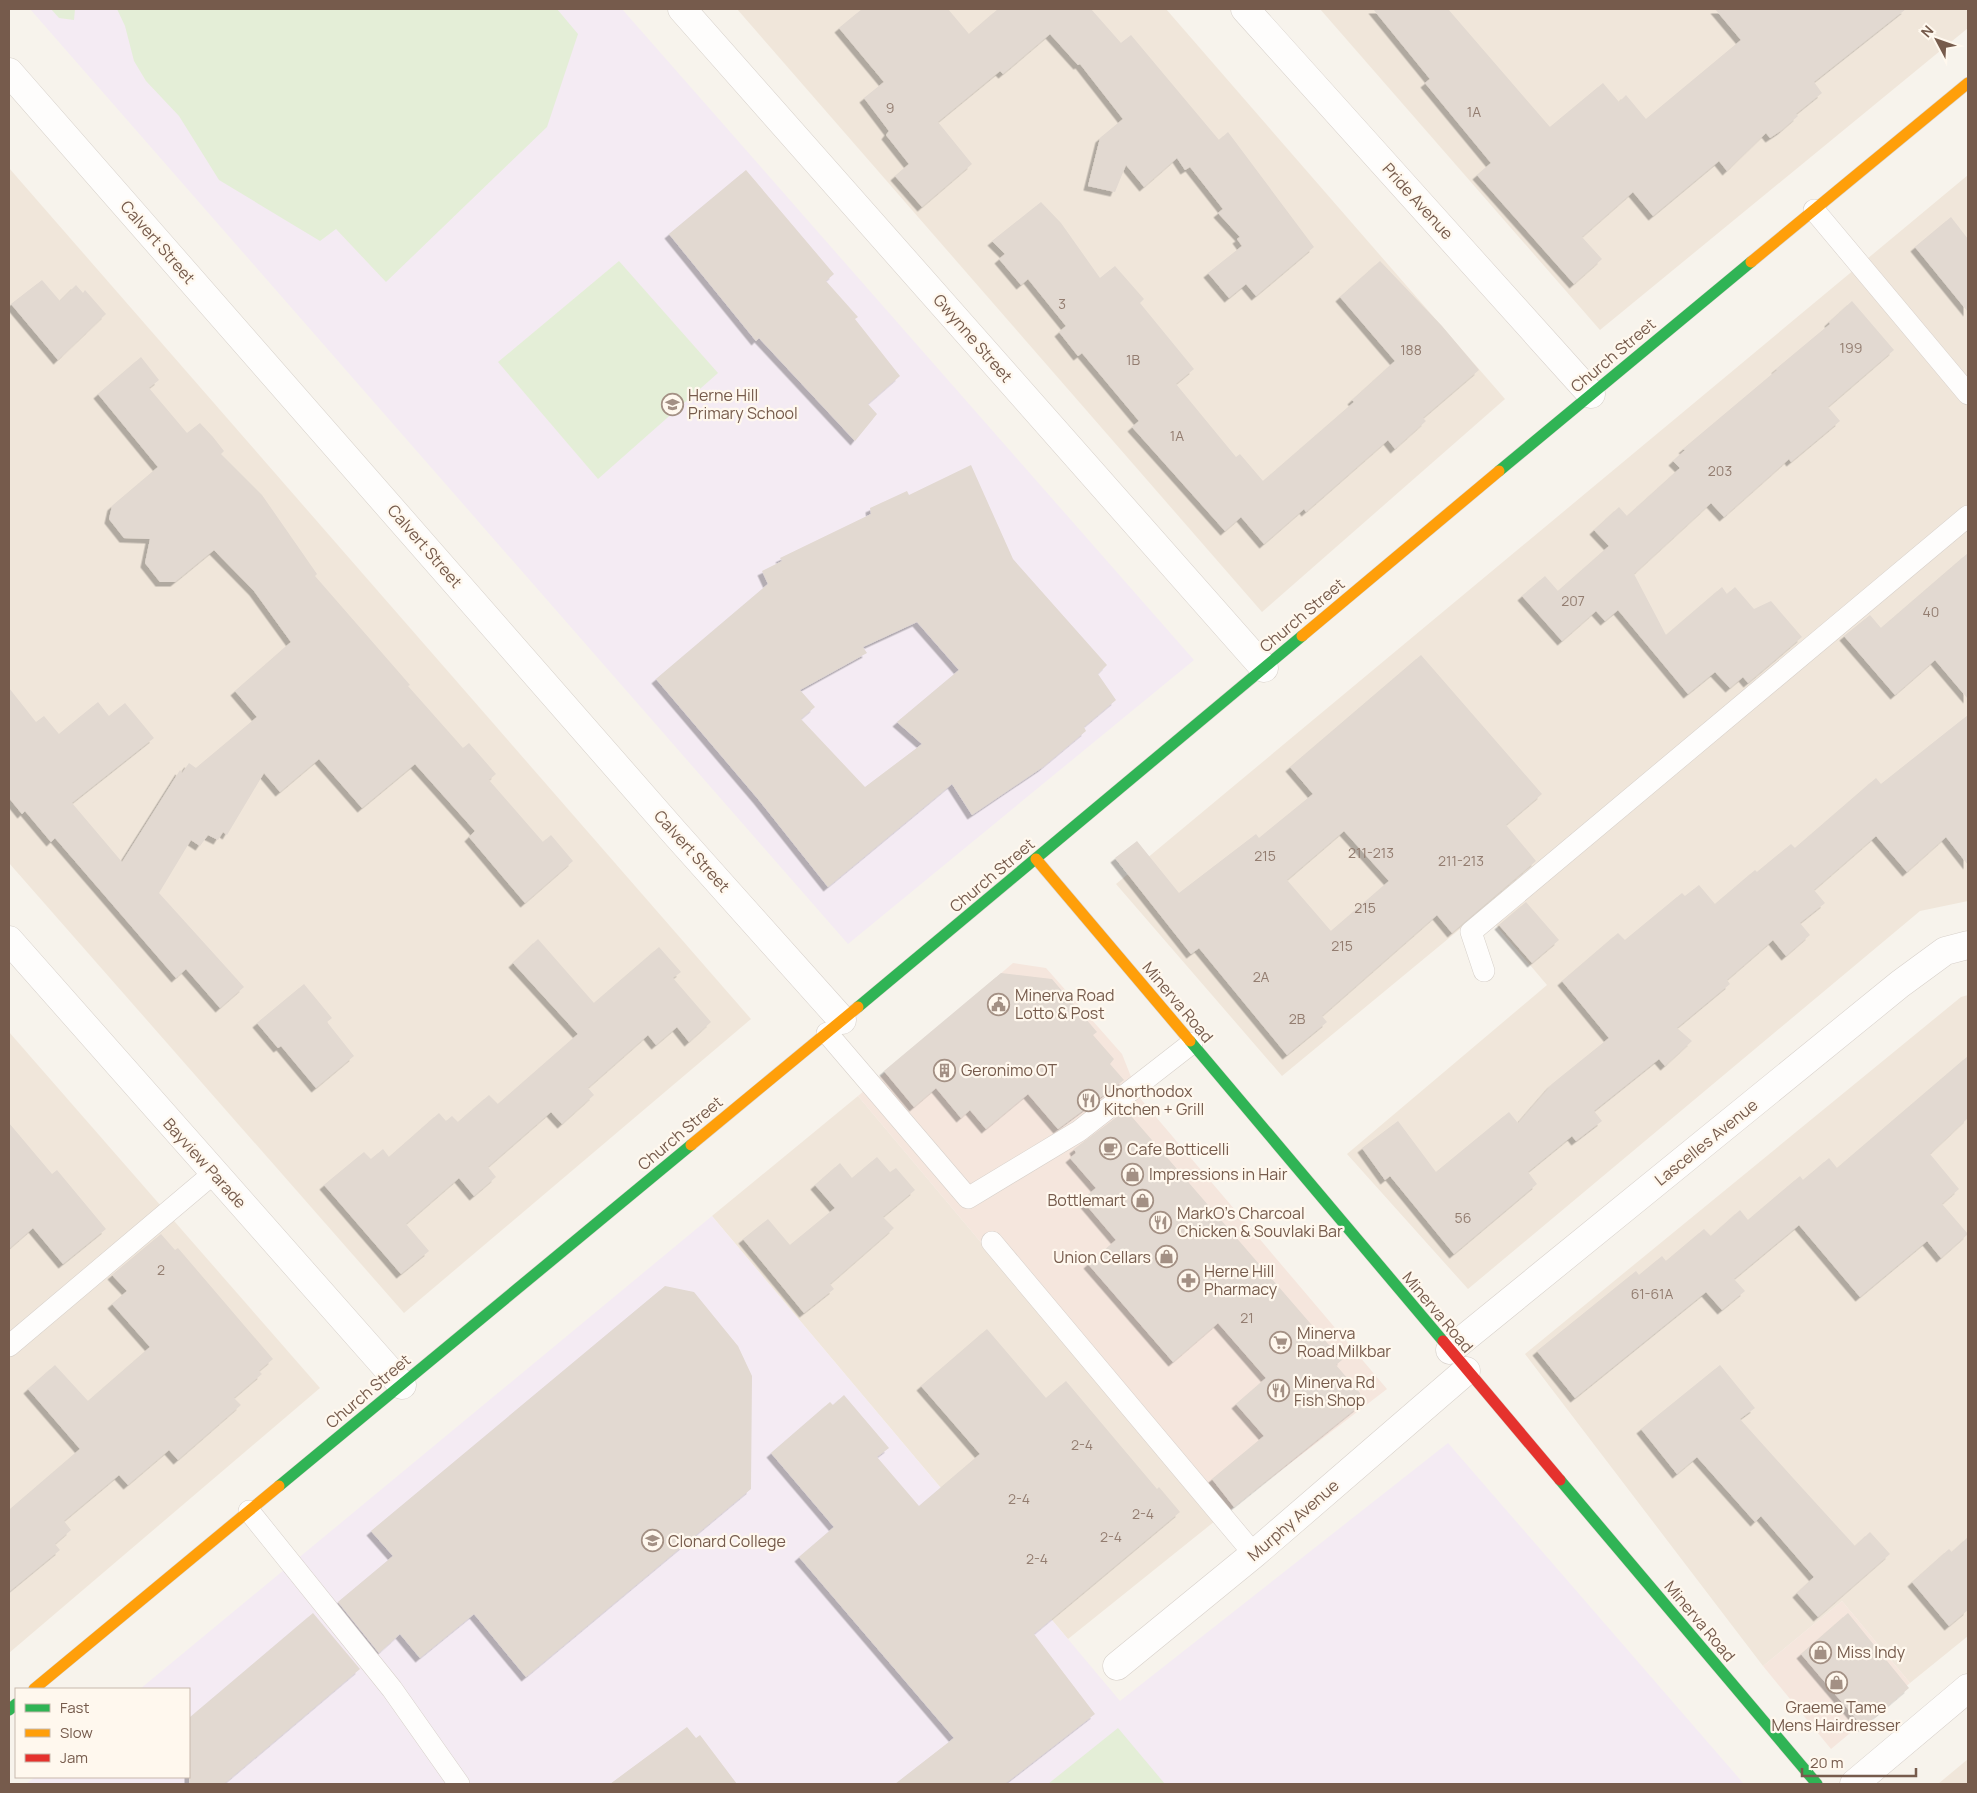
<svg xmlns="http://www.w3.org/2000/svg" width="1977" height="1793" font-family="Manrope,sans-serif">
<defs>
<filter id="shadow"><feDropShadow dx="-4.5" dy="4.5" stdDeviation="0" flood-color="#0004"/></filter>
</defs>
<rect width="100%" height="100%" fill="#f7f3ec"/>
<g fill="#f0e6da">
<path d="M737,9H1166L1505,399L1262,612Z"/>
<path d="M1320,9H1968V28L1600,330Z"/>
<path d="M9,168L751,1019L404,1313L9,863Z"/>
<path d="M1968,175V901L1920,911L1468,1289L1347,1154L1547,985L1483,910L1282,1076L1116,884Z"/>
<path d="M1968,995V1636L1910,1683L1842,1601L1763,1666L1525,1354L1961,997Z"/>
<path d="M9,1032L320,1388L9,1653Z"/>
<path d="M858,1096L1215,1521L1068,1639L712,1216Z"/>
<path d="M1968,1759V1784H1938Z"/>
</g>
<g fill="#f5e6dd">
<path d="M1013,963L1046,968L1122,1054L1139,1097L1387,1389L1215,1521L858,1096Z"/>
<path d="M1842,1601L1910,1683L1831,1749L1763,1666Z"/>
</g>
<g fill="#f4ebf3">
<path d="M30,9H622L1194,660L848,944Z"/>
<path d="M712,1216L1120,1701L1448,1443L1744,1784H26L35,1777H189V1689H140Z"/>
</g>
<g fill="#e4eed7">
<path d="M51,9H75L74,20L59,18Z"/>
<path d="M117,9H557L578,34L547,127L386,282L336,229L320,241L219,180L179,116L146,81L134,61L125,26Z"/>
<path d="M619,261L718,373L598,479L498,362Z"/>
<path d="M1118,1728L1165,1784H1048Z"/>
</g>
<g fill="#e2d9d1" fill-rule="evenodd" filter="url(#shadow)">
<path d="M862,9H948L969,34L998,9H1091L1121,43L1131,35L1219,140L1228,132L1314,247L1256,296L1246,284L1229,298L1208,273L1242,246L1237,239L1240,237L1218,213L1223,209L1190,167L1185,170L1177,158L1144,187L1126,165L1115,192L1088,186L1100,138L1123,119L1080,64L1078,65L1050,34L1003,74L1000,71L938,122L972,164L922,207L895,176L909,164L886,135L889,131L864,98L884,82L839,28Z"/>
<path d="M1373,9H1448L1550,127L1603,83L1619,102L1626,95L1646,119L1741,40L1715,9H1906L1814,82L1822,93L1796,114L1798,116L1782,130L1770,138L1766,133L1727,171L1719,161L1653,216L1633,192L1582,237L1602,259L1574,284L1477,175L1491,163L1425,83L1430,79Z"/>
<path d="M746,170L834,274L826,281L858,317L855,319L900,376L868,404L877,414L855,441L759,338L756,341L669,234Z"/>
<path d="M1041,202L1061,223L1100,278L1115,266L1144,299L1140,303L1194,369L1176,384L1236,457L1240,454L1263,481L1354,402L1352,400L1395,361L1340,297L1380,261L1442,326L1479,370L1423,418L1426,421L1395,449L1388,440L1306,512L1304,509L1264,544L1241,517L1225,531L1132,427L1139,421L1082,353L1078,356L1059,332L1066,326L1028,279L1021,285L999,259L1005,254L992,241Z"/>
<path d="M1951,217L1968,239V312L1915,247Z"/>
<path d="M42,280L60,301L76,285L83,293L85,290L106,314L58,360L11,304Z"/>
<path d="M1852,301L1894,350L1828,407L1840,421L1791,462L1789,459L1724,517L1711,503L1634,574L1666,635L1722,587L1727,594L1735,587L1754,609L1771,601L1802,637L1748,683L1743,677L1730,688L1715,672L1688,694L1618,610L1605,621L1596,611L1562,641L1522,596L1545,576L1558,591L1609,546L1594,530L1619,507L1627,516L1680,468L1673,461L1685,450L1683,449L1777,370L1776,369L1830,324L1829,322Z"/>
<path d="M141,357L159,380L149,388L187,433L200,423L213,437L224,451L221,454L262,495L317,574L315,576L410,685L408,686L463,748L469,743L496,774L489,780L543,842L551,835L573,861L525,903L469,837L475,831L415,764L362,808L319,759L280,792L264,773L227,835L223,832L218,840L208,835L200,846L191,840L159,893L244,987L220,1008L186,969L176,978L55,838L51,842L25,811L22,814L9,798V688L36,722L44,716L59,734L98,702L109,716L125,703L154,738L72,803L122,862L180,770L182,773L189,763L196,768L257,717L235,691L291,642L254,591L214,550L175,582H160L145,563L150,539L124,538L109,519L112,506L158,467L98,394Z"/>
<path d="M971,465L1013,559L1107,665L1098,674L1116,700L1084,727L1086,731L1043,767L972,815L952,784L828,887L758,799L656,679L768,584L762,571L782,561L780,558L871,514L870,508L907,491L909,495ZM917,622L959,670L897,722L922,744L865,787L801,719L815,707L800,690L867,653L863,647Z"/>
<path d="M1968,553V699L1935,660L1895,695L1844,636L1870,615L1881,628Z"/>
<path d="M1421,655L1542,794L1506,825L1536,861L1452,933L1437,915L1322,1016L1327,1022L1287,1055L1199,948L1191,954L1115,858L1137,841L1179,893L1256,834L1259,838L1313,794L1290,767ZM1344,831L1389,881L1331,931L1287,880Z"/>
<path d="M1968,715V865L1946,837L1907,872L1876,836L1814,890L1825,903L1800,923L1810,935L1786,956L1773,940L1727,980L1730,984L1677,1028L1692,1041L1665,1066L1659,1059L1594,1111L1602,1121L1576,1141L1572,1136L1528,1172L1537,1184L1454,1254L1390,1176L1385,1180L1362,1148L1398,1121L1436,1172L1509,1112L1518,1123L1552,1084L1609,1038L1562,981L1618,933L1625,940L1682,893L1685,896L1699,885L1715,904L1755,870L1757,872L1791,844L1795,848L1876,778L1881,784Z"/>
<path d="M1526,902L1559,940L1532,963L1499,925Z"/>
<path d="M538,939L594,1003L659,947L681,972L673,978L711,1022L689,1042L677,1027L656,1045L648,1035L588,1088L594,1095L562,1124L551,1112L488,1167L496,1177L474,1196L459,1178L406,1224L429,1251L401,1274L324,1185L364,1152L371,1159L383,1149L389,1157L439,1113L446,1121L452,1116L458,1122L489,1095L498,1104L578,1034L513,963Z"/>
<path d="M1001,973L1052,979L1097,1032L1093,1035L1114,1059L1110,1064L1124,1080L1058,1129L1028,1094L986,1129L970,1110L961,1118L936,1088L914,1107L884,1071Z"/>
<path d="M304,984L332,1018L327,1022L354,1056L316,1088L281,1046L278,1048L257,1023Z"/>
<path d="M1968,1056V1118L1930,1154L1959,1189L1942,1204L1968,1234L1941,1258L1927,1241L1860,1297L1799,1225L1734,1279L1745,1291L1722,1310L1706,1292L1575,1398L1537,1351L1636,1271L1639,1275L1662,1256L1666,1261L1704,1229L1711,1236L1740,1210L1748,1220L1800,1176L1803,1180L1829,1158L1837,1168Z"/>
<path d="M1126,1110L1342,1360L1336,1365L1360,1393L1358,1407L1234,1507L1212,1479L1264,1436L1236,1404L1266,1378L1218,1323L1173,1362L1088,1264L1116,1240L1082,1200L1096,1188L1070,1158L1076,1153L1074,1149Z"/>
<path d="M9,1123L52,1174L57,1170L106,1229L63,1264L33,1228L9,1249Z"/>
<path d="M877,1157L890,1172L896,1168L915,1190L883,1217L894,1228L830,1284L834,1289L804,1313L743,1239L768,1219L790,1245L835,1208L815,1185L840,1163L852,1178Z"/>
<path d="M161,1234L175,1250L178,1248L273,1359L259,1371L262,1374L234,1398L241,1405L178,1460L169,1450L128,1485L119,1475L64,1521L71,1530L55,1544L60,1550L9,1592V1510L80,1449L28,1389L55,1365L88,1401L150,1347L112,1304L127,1291L112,1275Z"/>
<path d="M665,1286L694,1292L738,1346L752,1376L751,1489L526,1677L474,1614L420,1658L400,1634L379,1653L338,1602L393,1556L371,1531Z"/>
<path d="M987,1329L1046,1398L1066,1381L1157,1489L1159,1487L1180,1512L1034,1634L1095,1714L1005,1784H895L954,1738L799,1557L834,1527L771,1453L830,1402L833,1405L844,1395L889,1448L877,1457L919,1506L980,1454L921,1386Z"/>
<path d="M1720,1365L1755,1408L1740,1419L1793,1478L1855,1546L1870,1532L1890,1554L1818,1617L1797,1593L1814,1577L1761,1516L1755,1522L1697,1457L1677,1474L1641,1429Z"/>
<path d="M1968,1537V1610L1949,1626L1912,1582L1949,1549L1952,1552Z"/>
<path d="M313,1613L360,1669L224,1784H189V1718Z"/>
<path d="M1848,1613L1909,1688L1863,1727L1801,1654Z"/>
<path d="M687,1727L696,1738L700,1735L737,1784H610Z"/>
</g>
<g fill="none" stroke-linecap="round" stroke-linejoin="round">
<defs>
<g id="lane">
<path d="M1814,210L1968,394"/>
<path d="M1484,971L1471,932L1968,516"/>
<path d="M827,1033L968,1198L1079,1131L1192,1043"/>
<path d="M992,1242L1254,1554"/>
<path d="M9,1346L214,1173"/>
<path d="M249,1511L392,1689L459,1784"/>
</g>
<g id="street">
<path d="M682,9L1264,668"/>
<path d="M1245,9L1591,394"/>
<path d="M9,72L674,832L842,1020"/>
<path d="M9,940L402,1385"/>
<path d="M1450,1350L1900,984L1945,951L1968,945"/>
<path d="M1117,1666L1254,1554L1466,1371"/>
<path d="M1854,1784L1968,1688"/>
</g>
<g id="fast">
<path d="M1499,471L1751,262"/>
<path d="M858,1007L1302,636"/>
<path d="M1190,1041L1443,1341"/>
<path d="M1560,1480L1817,1784"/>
<path d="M279,1486L691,1145"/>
<path d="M9,1710L16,1704"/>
</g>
<g id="slow">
<path d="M1751,262L1968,83"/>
<path d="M1302,636L1499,471"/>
<path d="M1036,859L1190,1041"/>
<path d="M691,1145L858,1007"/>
<path d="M34,1689L279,1486"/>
</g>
<path id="jam" d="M1443,1341L1560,1480"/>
</defs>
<use href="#lane" stroke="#d7d0ca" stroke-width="22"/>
<use href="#street" stroke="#d7d0ca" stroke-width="29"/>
<use href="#fast" stroke="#d7d0c8" stroke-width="12"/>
<use href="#slow" stroke="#d7d0c8" stroke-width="12"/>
<use href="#jam" stroke="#d7d0c8" stroke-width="12"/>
<use href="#lane" stroke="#fefdfc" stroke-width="21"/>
<use href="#street" stroke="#fefdfc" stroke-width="28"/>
<use href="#fast" stroke="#30b455" stroke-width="11"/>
<use href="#slow" stroke="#ff9f0a" stroke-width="11"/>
<use href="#jam" stroke="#e5322d" stroke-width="11"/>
</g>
<defs>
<symbol id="school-ring" viewBox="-11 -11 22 22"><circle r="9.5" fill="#fff8ee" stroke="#a39084" stroke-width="1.5"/><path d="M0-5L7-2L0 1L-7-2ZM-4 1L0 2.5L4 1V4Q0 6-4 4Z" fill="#a39084"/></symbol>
<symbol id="civic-ring" viewBox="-11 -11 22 22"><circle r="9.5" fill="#fff8ee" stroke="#a39084" stroke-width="1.5"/><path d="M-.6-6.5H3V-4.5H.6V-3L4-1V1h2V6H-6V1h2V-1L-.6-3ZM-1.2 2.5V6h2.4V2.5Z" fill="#a39084"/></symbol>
<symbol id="building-ring" viewBox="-11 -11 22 22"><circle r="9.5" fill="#fff8ee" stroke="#a39084" stroke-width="1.5"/><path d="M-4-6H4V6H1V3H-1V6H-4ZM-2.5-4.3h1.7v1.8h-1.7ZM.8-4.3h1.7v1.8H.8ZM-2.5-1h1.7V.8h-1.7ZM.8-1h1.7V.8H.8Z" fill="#a39084"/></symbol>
<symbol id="restaurant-ring" viewBox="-11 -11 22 22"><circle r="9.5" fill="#fff8ee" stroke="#a39084" stroke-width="1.5"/><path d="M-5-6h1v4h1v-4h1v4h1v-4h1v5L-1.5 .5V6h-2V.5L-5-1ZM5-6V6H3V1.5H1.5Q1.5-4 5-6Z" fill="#a39084"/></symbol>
<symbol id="cafe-ring" viewBox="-11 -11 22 22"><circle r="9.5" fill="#fff8ee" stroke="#a39084" stroke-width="1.5"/><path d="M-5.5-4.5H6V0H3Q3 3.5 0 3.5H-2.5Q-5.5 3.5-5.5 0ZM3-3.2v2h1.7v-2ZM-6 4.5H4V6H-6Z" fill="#a39084"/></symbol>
<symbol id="shop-ring" viewBox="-11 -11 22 22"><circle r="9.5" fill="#fff8ee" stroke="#a39084" stroke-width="1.5"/><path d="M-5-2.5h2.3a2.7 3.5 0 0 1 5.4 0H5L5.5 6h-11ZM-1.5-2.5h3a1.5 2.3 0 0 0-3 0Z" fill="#a39084"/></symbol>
<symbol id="pharmacy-ring" viewBox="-11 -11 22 22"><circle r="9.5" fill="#fff8ee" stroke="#a39084" stroke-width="1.5"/><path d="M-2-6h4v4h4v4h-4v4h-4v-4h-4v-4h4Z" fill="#a39084"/></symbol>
<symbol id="supermarket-ring" viewBox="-11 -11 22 22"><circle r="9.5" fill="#fff8ee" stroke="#a39084" stroke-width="1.5"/><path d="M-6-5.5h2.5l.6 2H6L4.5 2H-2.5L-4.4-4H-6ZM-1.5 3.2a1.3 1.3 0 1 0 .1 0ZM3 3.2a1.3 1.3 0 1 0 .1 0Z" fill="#a39084"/></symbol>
</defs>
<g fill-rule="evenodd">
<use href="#school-ring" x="660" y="392" width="25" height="25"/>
<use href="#civic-ring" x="986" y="992" width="25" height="25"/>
<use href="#building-ring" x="932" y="1058" width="25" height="25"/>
<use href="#restaurant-ring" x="1076" y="1088" width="25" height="25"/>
<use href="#cafe-ring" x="1098" y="1136" width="25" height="25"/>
<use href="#shop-ring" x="1120" y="1162" width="25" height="25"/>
<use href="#shop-ring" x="1130" y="1188" width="25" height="25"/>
<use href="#restaurant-ring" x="1148" y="1210" width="25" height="25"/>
<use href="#shop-ring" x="1154" y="1244" width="25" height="25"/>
<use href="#pharmacy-ring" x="1176" y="1268" width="25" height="25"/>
<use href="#supermarket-ring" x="1268" y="1330" width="25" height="25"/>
<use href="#restaurant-ring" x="1266" y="1378" width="25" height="25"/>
<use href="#school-ring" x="640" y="1528" width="25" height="25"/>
<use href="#shop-ring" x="1808" y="1640" width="25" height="25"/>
<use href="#shop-ring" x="1824" y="1670" width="25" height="25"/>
</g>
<g text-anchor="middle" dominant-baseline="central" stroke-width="4.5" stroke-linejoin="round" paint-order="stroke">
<g font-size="14" fill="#937d70">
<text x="890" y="107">9</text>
<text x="1474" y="111">1A</text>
<text x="1062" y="303">3</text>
<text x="1851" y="347">199</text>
<text x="1411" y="349">188</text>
<text x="1133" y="359">1B</text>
<text x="1177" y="435">1A</text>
<text x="1720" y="470">203</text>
<text x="1573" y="600">207</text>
<text x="1931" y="611">40</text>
<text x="1371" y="852">211-213</text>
<text x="1265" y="855">215</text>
<text x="1461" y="860">211-213</text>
<text x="1365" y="907">215</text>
<text x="1342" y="945">215</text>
<text x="1261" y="976">2A</text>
<text x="1297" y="1018">2B</text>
<text x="1463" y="1217">56</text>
<text x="161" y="1269">2</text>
<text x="1652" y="1293">61-61A</text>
<text x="1247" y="1317">21</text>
<text x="1082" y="1444">2-4</text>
<text x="1019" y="1498">2-4</text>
<text x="1143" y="1513">2-4</text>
<text x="1111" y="1536">2-4</text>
<text x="1037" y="1558">2-4</text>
</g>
<g font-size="16" fill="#765b4c" stroke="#fff8ee">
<text transform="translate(1418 201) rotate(48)">Pride Avenue</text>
<text transform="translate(158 242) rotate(49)">Calvert Street</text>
<text transform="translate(973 338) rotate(49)">Gwynne Street</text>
<text transform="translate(1613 355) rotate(-40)">Church Street</text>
<text transform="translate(425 546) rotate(49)">Calvert Street</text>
<text transform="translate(1302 615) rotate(-40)">Church Street</text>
<text transform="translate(692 851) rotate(48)">Calvert Street</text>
<text transform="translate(992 875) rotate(-40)">Church Street</text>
<text transform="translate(1178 1002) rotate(50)">Minerva Road</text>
<text transform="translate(680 1133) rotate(-40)">Church Street</text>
<text transform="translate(1706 1142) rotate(-39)">Lascelles Avenue</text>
<text transform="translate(205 1163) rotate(48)">Bayview Parade</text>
<text transform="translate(1438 1312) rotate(50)">Minerva Road</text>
<text transform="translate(368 1391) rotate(-40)">Church Street</text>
<text transform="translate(1293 1520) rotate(-41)">Murphy Avenue</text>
<text transform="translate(1700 1621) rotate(50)">Minerva Road</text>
</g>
<g font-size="16" fill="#765b4c" stroke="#fff8ee" text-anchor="start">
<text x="688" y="395">Herne Hill<tspan x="688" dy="18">Primary School</tspan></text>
<text x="1015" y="995">Minerva Road<tspan x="1015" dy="18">Lotto &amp; Post</tspan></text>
<text x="961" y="1070">Geronimo OT</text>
<text x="1104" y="1091">Unorthodox<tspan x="1104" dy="18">Kitchen + Grill</tspan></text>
<text x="1127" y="1149">Cafe Botticelli</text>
<text x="1149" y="1174">Impressions in Hair</text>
<text x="1126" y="1200" text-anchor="end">Bottlemart</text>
<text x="1177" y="1213">MarkO's Charcoal<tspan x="1177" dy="18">Chicken &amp; Souvlaki Bar</tspan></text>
<text x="1151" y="1257" text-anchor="end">Union Cellars</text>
<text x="1204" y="1271">Herne Hill<tspan x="1204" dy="18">Pharmacy</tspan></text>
<text x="1297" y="1333">Minerva<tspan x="1297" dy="18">Road Milkbar</tspan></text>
<text x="1294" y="1382">Minerva Rd<tspan x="1294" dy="18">Fish Shop</tspan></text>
<text x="668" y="1541">Clonard College</text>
<text x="1837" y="1652">Miss Indy</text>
<text x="1836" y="1707" text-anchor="middle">Graeme Tame<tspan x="1836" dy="18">Mens Hairdresser</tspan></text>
</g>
</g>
<rect width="1977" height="1793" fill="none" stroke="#765b4c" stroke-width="20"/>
<rect x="15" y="1688" width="175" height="90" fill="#fff8ee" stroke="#c8b9ad"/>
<rect x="25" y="1704" width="25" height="8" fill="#30b455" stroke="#c8b9ad"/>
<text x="60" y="1713" font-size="15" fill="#765b4c">Fast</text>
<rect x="25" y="1729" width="25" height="8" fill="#ff9f0a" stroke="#c8b9ad"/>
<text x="60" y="1738" font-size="15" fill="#765b4c">Slow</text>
<rect x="25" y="1754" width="25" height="8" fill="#e5322d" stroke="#c8b9ad"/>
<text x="60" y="1763" font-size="15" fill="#765b4c">Jam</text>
<g transform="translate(1937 40) rotate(311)" stroke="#fff8ee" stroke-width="4" paint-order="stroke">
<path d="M0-4L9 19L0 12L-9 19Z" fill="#765b4c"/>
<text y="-8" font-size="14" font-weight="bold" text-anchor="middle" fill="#765b4c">N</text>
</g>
<path d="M1802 1768v8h114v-8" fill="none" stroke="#765b4c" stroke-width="2.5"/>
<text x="1810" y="1768" font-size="15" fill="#765b4c" stroke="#fff8ee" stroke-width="4" paint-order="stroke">20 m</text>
</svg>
